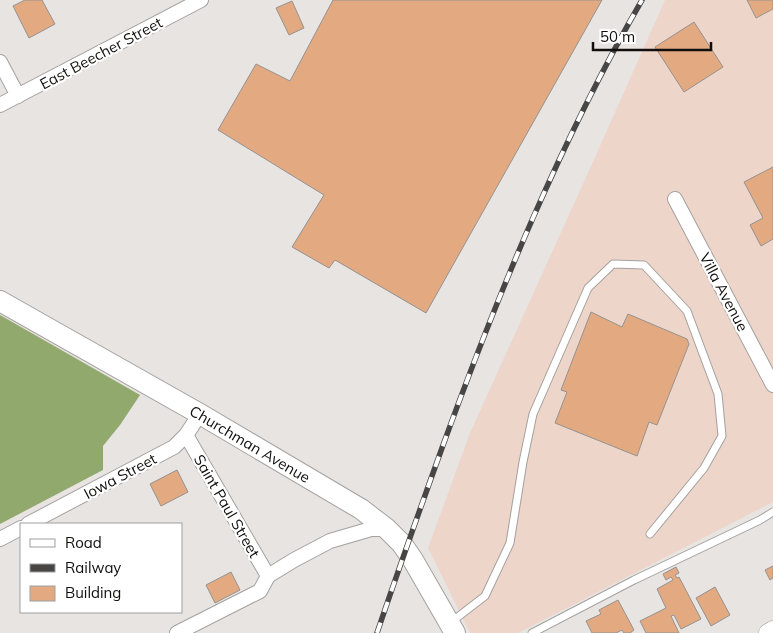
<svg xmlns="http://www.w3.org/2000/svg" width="773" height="633" font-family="Mulish,sans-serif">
<rect width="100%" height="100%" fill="#e7e4e2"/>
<path fill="#edd5ca" d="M665,0H773V502L518,633H470L428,548L470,433L592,164Z"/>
<path fill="#92a96e" d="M0,315L140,395L120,425L103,446V470L0,524Z"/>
<g fill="#e3aa82" stroke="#959290">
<path d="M25,0H42L55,24L29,38L13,6Z"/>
<path d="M333,0H602L426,313L335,260L329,268L292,247L324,195L218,130L256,64L290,81Z"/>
<path d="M747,0H773V9L756,18Z"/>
<path d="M292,1L304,28L289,35L276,8Z"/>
<path d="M694,22L723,67L684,92L655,47Z"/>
<path d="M773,167V239L761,246L750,225L763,218L744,182Z"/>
<path d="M591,312L622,327L628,314L687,339L689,344L657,425L649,422L637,456L555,423L567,392L561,390Z"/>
<path d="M177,470L188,492L161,506L150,484Z"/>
<path d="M773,566V578L770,580L765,570Z"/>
<path d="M676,567L679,573L675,575L677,578L679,577L701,619L681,629L674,615L671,616L679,633H646L640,621L666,608L657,589L673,580L671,577L666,580L663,574Z"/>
<path d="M231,572L240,590L215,603L206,585Z"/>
<path d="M715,587L730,615L711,626L696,598Z"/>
<path d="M618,600L634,630L630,633H624L622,630L616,633H592L586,621L601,614L599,610Z"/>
</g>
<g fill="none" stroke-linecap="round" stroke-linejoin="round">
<defs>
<g id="service">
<path d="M450,623L485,596L510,543L523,462L533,414L588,288L613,264L644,265L687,311L718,394L722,436L704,468L650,534"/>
<path d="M532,633L634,580L760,520L773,512"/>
</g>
<g id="minor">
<path d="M0,62L18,96"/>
<path d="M0,105L201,0"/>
<path d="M675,199L773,385"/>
<path d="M186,435L268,576"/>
<path d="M28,524L174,447L186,435L200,414"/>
<path d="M0,539L21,528"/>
<path d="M177,633L260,591L268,576L294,560L330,541L371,529H387"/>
</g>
<path id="tertiary" d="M768,633L773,630"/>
<g id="secondary">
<path id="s1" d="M0,301L200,414L361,509L387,529L402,544L413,560L455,633"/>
</g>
</defs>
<use href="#service" stroke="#a4a19f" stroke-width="9"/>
<use href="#minor" stroke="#a4a19f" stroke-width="16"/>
<use href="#tertiary" stroke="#a4a19f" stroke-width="19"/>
<use href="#secondary" stroke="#a4a19f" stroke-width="22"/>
<use href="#service" stroke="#fff" stroke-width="7"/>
<use href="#minor" stroke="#fff" stroke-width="14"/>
<use href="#tertiary" stroke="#fff" stroke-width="18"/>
<use href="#secondary" stroke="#fff" stroke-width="20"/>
<defs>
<path id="rail" d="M377,633C398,571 420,509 442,448C498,294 560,142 642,0"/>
</defs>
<use href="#rail" stroke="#474644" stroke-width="5.5"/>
<use href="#rail" stroke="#fff" stroke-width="4" stroke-dasharray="11" stroke-linecap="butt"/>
</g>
<g text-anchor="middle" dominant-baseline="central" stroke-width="4.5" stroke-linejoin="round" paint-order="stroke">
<g font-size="15" fill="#100f0e" stroke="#fff">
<text transform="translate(101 53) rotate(-28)">East Beecher Street</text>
<text transform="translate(724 292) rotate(62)">Villa Avenue</text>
<text stroke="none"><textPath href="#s1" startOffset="288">Churchman Avenue</textPath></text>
<text transform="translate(120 476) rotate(-28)">Iowa Street</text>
<text transform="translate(227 506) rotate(60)">Saint Paul Street</text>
</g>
</g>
<rect x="20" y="523" width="162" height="90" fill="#ffffff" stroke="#9f9f9f"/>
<rect x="30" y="539" width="25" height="8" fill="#ffffff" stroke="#9f9f9f"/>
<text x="65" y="548" font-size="15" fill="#100f0e">Road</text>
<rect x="30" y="564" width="25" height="8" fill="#474644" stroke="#9f9f9f"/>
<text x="65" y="573" font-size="15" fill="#100f0e">Railway</text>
<rect x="30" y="586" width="25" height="15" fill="#e3aa82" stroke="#9f9f9f"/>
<text x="65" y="598" font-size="15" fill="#100f0e">Building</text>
<path d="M593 42v8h118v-8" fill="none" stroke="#100f0e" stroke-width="2.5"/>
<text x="600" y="42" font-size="15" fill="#100f0e" stroke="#ffffff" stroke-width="4" paint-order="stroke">50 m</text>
</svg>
